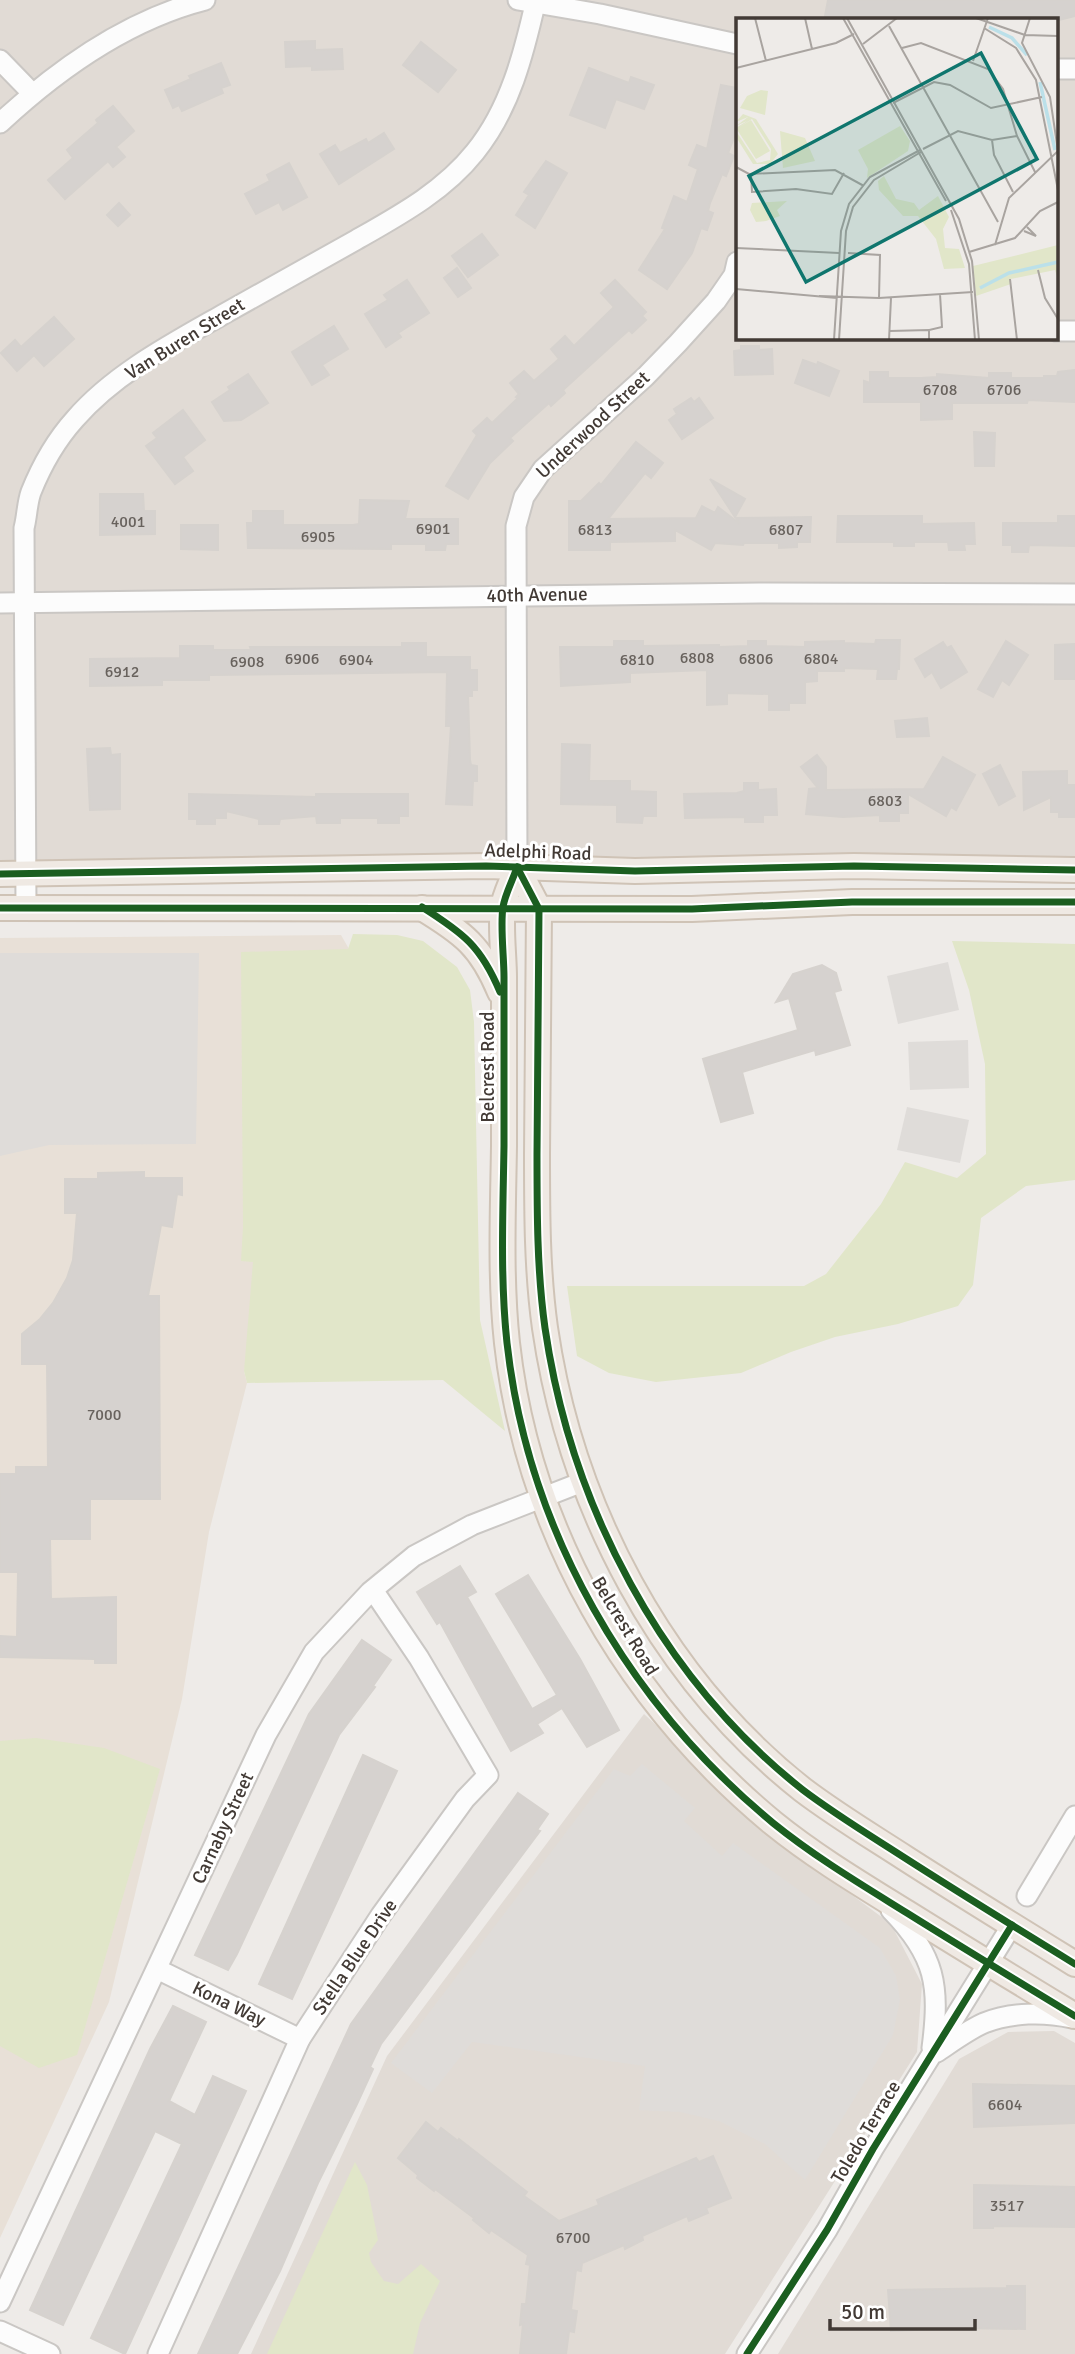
<svg xmlns="http://www.w3.org/2000/svg" width="1075" height="2354" font-family="Signika,sans-serif">
<rect width="100%" height="100%" fill="#eeebe8"/>
<g fill="#e1dbd5" fill-rule="evenodd">
<path d="M0,0H1075V870L0,874ZM737,19H1056V338H737Z"/>
<path d="M644,1714L786,1846L891,1924L922,1984L917,2052L725,2354H251L387,2056Z"/>
<path d="M1054,2031L1075,2043V2354H778L959,2059L1008,2032Z"/>
</g>
<path fill="#e8e0d7" d="M341,935L349,949L244,1371L247,1383L209,1532L182,1699L109,2002L0,2238V938Z"/>
<g fill="#e1e6c9">
<path d="M353,934L397,935L423,941L457,967L470,990L474,1022L480,1320L505,1431L443,1380L247,1383L244,1371L253,1262L241,1261L243,1227L241,952L348,949Z"/>
<path d="M952,941L1075,944V1180L1026,1186L981,1218L973,1285L958,1306L898,1324L835,1337L791,1352L741,1373L656,1382L609,1373L577,1356L567,1286H804L826,1274L881,1204L905,1162L957,1178L986,1154L985,1064L969,990Z"/>
<path d="M36,1738L104,1748L160,1769L77,2055L39,2068L0,2046V1741Z"/>
<path d="M355,2162L367,2185L378,2240L369,2253L371,2262L384,2281L398,2284L421,2264L440,2281L420,2323L413,2354H267Z"/>
</g>
<g fill="#dfdcd9">
<path d="M0,953H199L196,1144L49,1145L0,1156Z"/>
<path d="M948,962L959,1010L898,1024L887,976Z"/>
<path d="M968,1040L969,1088L910,1090L908,1042Z"/>
<path d="M907,1107L969,1120L960,1163L897,1150Z"/>
<path d="M642,1764L695,1808L684,1821L722,1856L733,1843L880,1948L896,1976L900,2000L893,2035L805,2180L765,2144L719,2121L680,2112L639,2110L645,2066L472,2042L432,2093L391,2063L614,1769L630,1776Z"/>
</g>
<g fill="#d6d2cf" stroke="#d6d2ce" stroke-width="2">
<path d="M828,0H1075V16L1059,20V18L842,19L825,16Z"/>
<path d="M315,41V50L342,49L343,69L312,70V66L286,67L285,42Z"/>
<path d="M421,42L456,70L438,92L403,65Z"/>
<path d="M221,63L230,85L221,88L223,93L182,111L179,105L173,108L165,90L191,79L189,76Z"/>
<path d="M589,68L629,83L631,77L654,85L644,109L616,99L605,128L570,115Z"/>
<path d="M721,85L737,88V130L728,153L734,156L726,176L722,174L710,203L708,211L713,213L707,230L701,228L692,253L667,289L639,270L665,229L662,228L674,196L687,202L698,169L689,165L697,145L707,149Z"/>
<path d="M113,106L134,131L116,147L125,157L113,167L108,161L65,199L48,180L73,158L67,150L98,123L96,120Z"/>
<path d="M384,133L394,149L339,184L320,154L335,145L340,153L366,139L368,143Z"/>
<path d="M546,161L567,173L535,228L516,215L529,195L524,192Z"/>
<path d="M289,163L307,197L283,210L279,202L256,214L245,194L270,181L267,175Z"/>
<path d="M119,203L130,215L118,226L107,215Z"/>
<path d="M482,234L498,255L468,277L452,256Z"/>
<path d="M457,268L471,288L458,297L444,278Z"/>
<path d="M407,280L429,313L398,333L401,337L386,347L365,314L388,300L384,295Z"/>
<path d="M615,280L646,312L642,316L646,320L632,333L629,330L620,338L563,390L565,393L551,406L549,403L510,438L513,441L490,463L468,499L446,486L477,435L473,431L487,418L492,423L518,398L516,397L519,394L510,383L524,371L534,381L559,359L551,349L565,336L574,346L614,307L601,293Z"/>
<path d="M54,317L74,339L44,366L34,355L17,371L1,353L15,340L21,347Z"/>
<path d="M334,326L348,349L322,365L329,375L312,385L292,352Z"/>
<path d="M741,346H759V350L772,349L773,374L735,375L734,351L741,350Z"/>
<path d="M803,360L817,365L818,362L839,371L829,396L795,383Z"/>
<path d="M1075,370V402L1028,400L1027,403H952V419L921,420V402H864V381L870,383V372H888V378H921L937,377V374L989,378V373H1011V378H1044V376H1057L1058,372Z"/>
<path d="M248,374L268,403L241,420L224,421L212,402L230,390L228,387Z"/>
<path d="M691,398L694,402L699,398L713,418L682,439L669,420L677,414L674,409Z"/>
<path d="M183,410L205,440L183,457L193,471L175,484L146,446L157,438L153,433Z"/>
<path d="M974,432L995,433L994,466H975Z"/>
<path d="M636,442L663,463L651,478L645,473L608,519L696,518L702,506L715,513L718,507L740,524L736,518L811,517L810,542H797V547L779,548V543H744L743,545L715,543L711,550L675,530V541L610,542V550H569V501H581L599,483L601,485Z"/>
<path d="M710,479L745,499L735,517Z"/>
<path d="M100,494H143L144,511H155V534L100,535Z"/>
<path d="M360,500L409,501L405,519H458V544H446L445,550H426V544H391V549L248,548L247,523H253V511H283V525H353L359,524Z"/>
<path d="M838,516H922V524L974,523L975,544H964L965,550H949L948,542H914V546H894V542H837Z"/>
<path d="M1058,516H1075V546L1029,545L1028,552H1012V545H1003V523H1058Z"/>
<path d="M181,525H218V550L181,549Z"/>
<path d="M876,640H900L899,669H897L896,679H877L878,669L844,668V671H817V681L805,682V703H789V710H769V694L727,693V704L707,705V670L630,673V682L561,686L560,647H614V641H643V646L719,645V647L748,646V641H766V646L805,647V642L844,641V643L875,644Z"/>
<path d="M1006,641L1028,655L1009,685L1002,680L993,697L978,689Z"/>
<path d="M943,642L947,648L951,646L967,672L941,688L932,672L925,677L915,659Z"/>
<path d="M402,643H426V657H470V670H477V690H472V696H468L470,760L471,765L477,766V781H473L472,805L446,804L451,726H446L447,672L209,675V680H162V685L90,686V659L180,658V646H213V650H251L250,647H402Z"/>
<path d="M1075,644V679H1055V645Z"/>
<path d="M927,718L929,736L897,737L895,721Z"/>
<path d="M562,744L590,745L589,781H630V791L656,792V816H643L642,823L617,822V805L561,804Z"/>
<path d="M110,748L111,755L120,754V809L90,810L87,749Z"/>
<path d="M817,755L826,767V790L924,789L943,757L975,775L956,810L951,807L946,816L908,794V813H899V821H880V815L843,817L806,814L809,789L818,788L801,767Z"/>
<path d="M1000,765L1015,796L999,805L983,774Z"/>
<path d="M1067,771V785H1075V817H1059V812H1051V797L1024,810L1023,772Z"/>
<path d="M744,783H758V790L776,789L777,815H763V822H745V817L685,818L684,794L737,793L744,791Z"/>
<path d="M189,794L316,797V794H408V816H399V823H378V818H340V823H317L316,816L280,819L279,824H259V819L226,811V818H215V824H197V819H189Z"/>
<path d="M822,965L836,973L841,990L834,992L850,1045L816,1055L815,1050L742,1072L753,1113L721,1122L703,1059L798,1030L789,998L776,1002L793,974Z"/>
<path d="M144,1172V1178H182V1195L177,1194L172,1227L161,1225L148,1296H159L160,1499H90V1539H50L51,1599L116,1597V1663H95V1659L0,1657V1636L17,1637L18,1572H0V1474H16V1467H48L47,1364H22V1334L40,1319L53,1303L67,1278L73,1260L77,1213H65V1179H98V1173Z"/>
<path d="M460,1566L476,1592L467,1597L532,1709L557,1695L496,1594L528,1575L580,1659L619,1730L587,1747L562,1708L537,1724L543,1733L511,1751L440,1622L437,1624L417,1592Z"/>
<path d="M362,1640L391,1660L373,1686L375,1687L339,1735L237,1954L228,1970L195,1955L309,1714Z"/>
<path d="M363,1755L397,1771L292,1999L259,1984Z"/>
<path d="M518,1793L548,1814L537,1830L540,1831L381,2044L370,2067L373,2069L357,2104L318,2183L280,2271L237,2354H198L351,2024Z"/>
<path d="M173,2006L206,2022L169,2101L195,2115L213,2076L246,2091L125,2354L91,2338L182,2144L155,2131L63,2325L30,2310L150,2049Z"/>
<path d="M973,2084L1075,2086V2123L974,2127Z"/>
<path d="M426,2122L438,2132L441,2128L458,2141L459,2139L527,2192L524,2196L559,2221L599,2205L597,2200L696,2158L699,2162L713,2156L731,2198L706,2208L708,2213L689,2221L687,2216L642,2236L643,2240L625,2249L624,2245L582,2263L581,2271L576,2270L571,2310L577,2311L574,2332L569,2331L566,2354H520L523,2324L520,2325L522,2304H526L530,2265L526,2264L528,2255L491,2230L489,2233L473,2220L474,2218L435,2189L434,2191L417,2178L418,2175L398,2158Z"/>
<path d="M974,2185L1075,2187V2227L993,2226V2228H974Z"/>
<path d="M1007,2286H1025V2329L962,2328L891,2331L888,2290L1007,2288Z"/>
</g>
<g fill="none" stroke-linecap="round" stroke-linejoin="round">
<defs>
<g id="minor">
<path d="M518,0L600,14L737,44"/>
<path d="M0,60L32,93"/>
<path d="M1056,69H1075"/>
<path d="M0,123C58,69 127,20 205,0"/>
<path d="M1056,331H1075"/>
<path d="M0,603L760,593L1075,594"/>
<path d="M517,867L516,526L524,497L543,469L645,377L678,343L716,301L734,275L737,262"/>
<path d="M26,908L24,528C27,517 27,503 31,492C41,467 57,439 75,419C114,374 171,344 222,315C267,290 312,265 356,240C400,215 444,191 475,152C510,109 524,53 536,0"/>
<path d="M1027,1896L1075,1816"/>
<path d="M891,1910C936,1956 940,1986 932,2048"/>
<path d="M157,1969L300,2039"/>
<path d="M937,2052C952,2042 968,2030 984,2023C1011,2012 1045,2012 1072,2018"/>
<path d="M0,2302L266,1735L314,1652L370,1592L414,1556L472,1525L585,1481"/>
<path d="M0,2331L50,2354"/>
<path d="M158,2354L300,2039L381,1915L465,1799L488,1775L419,1658L373,1590"/>
<path d="M747,2354L827,2230L873,2149L1012,1925"/>
</g>
<g id="major">
<path d="M517,867C513,880 505,894 503,907C500,925 504,957 504,977C504,1034 504,1090 504,1146C503,1211 500,1278 507,1343C528,1531 628,1703 773,1823C815,1857 862,1885 907,1913C963,1948 1019,1982 1075,2016"/>
<path d="M517,867L539,909C539,991 537,1072 537,1154C537,1212 537,1271 545,1328C571,1506 661,1678 803,1790C836,1815 871,1836 905,1858C961,1894 1018,1929 1075,1964"/>
<path d="M0,874L486,866L635,871L854,866L1075,870"/>
<path d="M0,908L692,909L852,902H1075"/>
<path d="M422,908C463,933 481,946 500,992"/>
</g>
</defs>
<use href="#minor" stroke="#cac7c4" stroke-width="23"/>
<use href="#major" stroke="#cfc3b6" stroke-width="28"/>
<use href="#minor" stroke="#fcfcfc" stroke-width="19"/>
<use href="#major" stroke="#efe9e3" stroke-width="24"/>
<defs>
<g id="cycleway">
<path d="M517,867C513,880 505,894 503,907C500,925 504,957 504,977C504,1034 504,1090 504,1146C503,1211 500,1278 507,1343C528,1531 628,1703 773,1823C815,1857 862,1885 907,1913C963,1948 1019,1982 1075,2016"/>
<path d="M517,867L539,909C539,991 537,1072 537,1154C537,1212 537,1271 545,1328C571,1506 661,1678 803,1790C836,1815 871,1836 905,1858C961,1894 1018,1929 1075,1964"/>
<path d="M0,874L486,866L635,871L854,866L1075,870"/>
<path d="M422,907C463,933 481,946 500,992"/>
<path d="M0,908L692,909L852,902H1075"/>
<path d="M747,2354L827,2230L873,2149L1012,1925"/>
</g>
</defs>
<use href="#cycleway" stroke="#fff" stroke-width="11"/>
<use href="#cycleway" stroke="#1b5e20" stroke-width="7"/>
</g>
<g text-anchor="middle" dominant-baseline="central" stroke-width="6" stroke-linejoin="round" paint-order="stroke">
<g font-size="16" fill="#68625d">
<text x="940" y="390">6708</text>
<text x="1004" y="390">6706</text>
<text x="128" y="522">4001</text>
<text x="433" y="529">6901</text>
<text x="595" y="530">6813</text>
<text x="786" y="530">6807</text>
<text x="318" y="537">6905</text>
<text x="697" y="658">6808</text>
<text x="302" y="659">6906</text>
<text x="756" y="659">6806</text>
<text x="821" y="659">6804</text>
<text x="356" y="660">6904</text>
<text x="637" y="660">6810</text>
<text x="247" y="662">6908</text>
<text x="122" y="672">6912</text>
<text x="885" y="801">6803</text>
<text x="104" y="1415">7000</text>
<text x="1005" y="2105">6604</text>
<text x="1007" y="2206">3517</text>
<text x="573" y="2238">6700</text>
</g>
<g font-size="19" fill="#423a35" stroke="#fff">
<text transform="translate(185 339) rotate(-32)">Van Buren Street</text>
<text transform="translate(593 425) rotate(-43)">Underwood Street</text>
<text transform="translate(537 595) rotate(-1)">40th Avenue</text>
<text transform="translate(538 852) rotate(2)">Adelphi Road</text>
<text transform="translate(488 1067) rotate(-90)">Belcrest Road</text>
<text transform="translate(625 1626) rotate(59)">Belcrest Road</text>
<text transform="translate(223 1828) rotate(-65)">Carnaby Street</text>
<text transform="translate(355 1957) rotate(-56)">Stella Blue Drive</text>
<text transform="translate(229 2004) rotate(26)">Kona Way</text>
<text transform="translate(866 2132) rotate(-59)">Toledo Terrace</text>
</g>
</g>
<g transform="translate(736 18)">
<rect width="322" height="322" fill="#eeebe8"/>
<path d="M25,72L32,73L29,97L4,90L11,78ZM7,96L20,101L42,136L34,146H17L0,119V113L21,145L34,142L35,131L16,101L2,110L15,102L34,133L20,141L0,110L11,103L0,108L12,99L0,104ZM164,108L174,123L172,133L131,160L132,151L122,132ZM44,113L69,120L79,143L47,150ZM148,158L160,181L178,185L183,192L202,178L213,199L207,211L209,230L223,231L229,250L208,251L200,221L182,198H167L143,172L142,163ZM51,183L41,192L44,198L30,203L20,204L14,192L16,185ZM322,227V262L319,252L275,261V266L240,278L237,248Z" fill="#e1e6c9"/>
<path fill="none" stroke="#bbe0e9" stroke-width="3.5" d="M253,9L276,20L291,37M304,64L319,132M244,270L273,255L322,244"/>
<path fill="none" stroke="#a9a4a0" stroke-width="2" d="M19,0L30,43M69,0L76,31M107,0L210,183M111,0L223,201L236,243L243,322M240,0L289,17L322,18M153,8L262,204M248,10L280,30L300,62L322,172M127,26L161,0M166,30L185,25L252,51L267,71L281,118L299,154M237,43L252,0M0,50L100,25L118,16M157,85L198,64L214,67L255,90L306,79M256,122L258,137L277,174M187,131L222,113L256,122L281,118M0,149L13,156L99,152L128,168M15,156L16,174L60,171L96,176L108,155M215,192L233,246L239,322M288,213L300,218L291,209M259,227L273,180L322,133L314,79L286,25L294,0M0,230L103,235M233,234L279,220L304,193L322,184M112,235L144,237L143,280M302,252L309,280L322,301M274,261L281,322M0,271L101,280M83,278L143,280L237,274M154,313L193,312M98,322L105,213L113,186L134,159L184,132M103,322L110,213L117,189L138,162L185,134M153,322L155,280M193,322V312L206,309L204,276"/>
<path fill="#0f766e" fill-opacity="0.15" stroke="#0f766e" stroke-width="3.5" d="M245,35L301,141L70,264L13,158Z"/>
<rect width="322" height="322" fill="none" stroke="#423a35" stroke-width="3.5"/>
</g>
<path d="M830 2319v10h145v-10" fill="none" stroke="#423a35" stroke-width="3.5"/>
<text x="841" y="2319" font-size="21" fill="#423a35" stroke="#ffffff" stroke-width="5" paint-order="stroke">50 m</text>
</svg>
